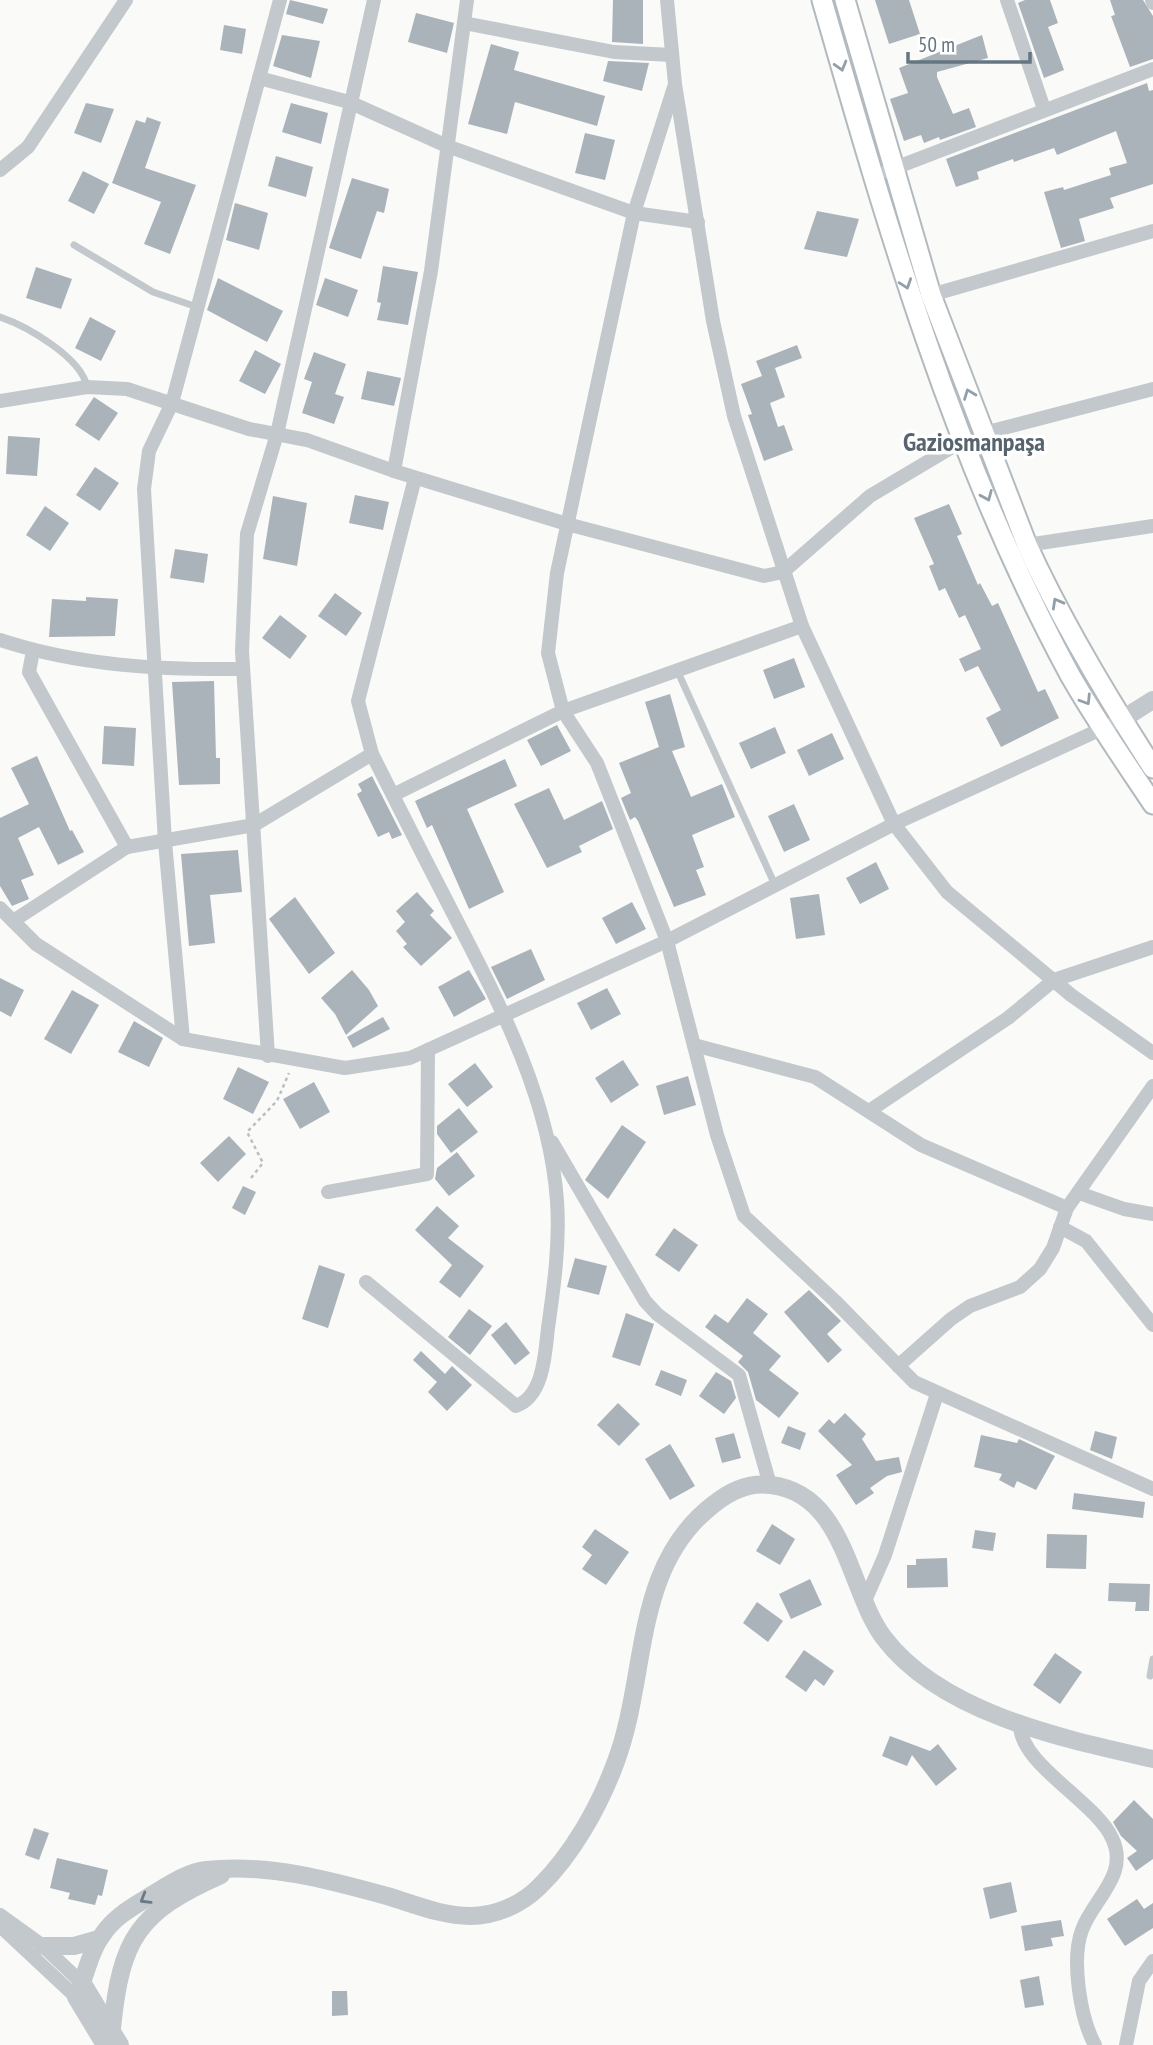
<svg xmlns="http://www.w3.org/2000/svg" width="1153" height="2045" font-family="'PT Sans Narrow',sans-serif">
<rect width="100%" height="100%" fill="#fafaf8"/>
<g fill="#aab3b9">
<path d="M290,0L328,9L323,24L286,14Z"/>
<path d="M613,0H643V44L612,42Z"/>
<path d="M875,0H909L920,34L889,44Z"/>
<path d="M1025,0H1050L1058,23L1048,27L1064,70L1044,78L1018,3Z"/>
<path d="M1110,0H1143L1153,16V59L1130,67L1111,16L1115,15Z"/>
<path d="M416,13L454,23L447,53L408,42Z"/>
<path d="M224,25L246,29L242,54L220,50Z"/>
<path d="M282,35L320,41L311,78L273,66Z"/>
<path d="M982,35L988,58L937,72V77L953,114L969,108L976,127L940,140L939,137L924,143L921,135L904,141L890,99L908,93L899,68Z"/>
<path d="M491,44L519,52L514,70L605,96L597,126L515,102L507,134L468,124Z"/>
<path d="M608,61L649,63L642,91L603,81Z"/>
<path d="M1147,83L1149,91L1153,90V184L1110,198L1114,208L1079,219L1085,241L1061,248L1044,192L1063,187L1064,190L1111,175L1109,168L1127,163L1116,131L1057,155L1054,148L1014,162L1013,159L977,172L979,179L956,187L946,159Z"/>
<path d="M86,103L114,109L101,143L74,133Z"/>
<path d="M291,103L328,113L321,144L282,132Z"/>
<path d="M147,117L161,122L145,168L196,185L170,254L144,244L161,202L112,183L136,120L145,123Z"/>
<path d="M585,133L615,140L605,180L575,173Z"/>
<path d="M276,156L313,167L306,197L268,186Z"/>
<path d="M83,171L109,184L94,214L68,201Z"/>
<path d="M352,178L389,189L384,213L377,211L361,259L329,248Z"/>
<path d="M235,203L268,213L259,250L226,240Z"/>
<path d="M817,211L859,219L847,257L804,249Z"/>
<path d="M383,266L418,272L408,325L377,320L381,303L377,302Z"/>
<path d="M36,267L72,279L61,309L26,298Z"/>
<path d="M218,278L283,311L267,342L207,310Z"/>
<path d="M325,278L358,290L348,317L316,305Z"/>
<path d="M90,317L116,331L101,361L75,348Z"/>
<path d="M797,345L802,358L775,368L785,397L770,403L778,427L784,425L793,450L764,461L748,415L752,414L741,384L762,376L756,361Z"/>
<path d="M255,350L281,364L265,394L239,381Z"/>
<path d="M314,352L346,364L335,394L344,397L334,424L302,413L312,382L304,379Z"/>
<path d="M367,371L401,378L394,406L361,399Z"/>
<path d="M94,397L118,413L99,441L75,425Z"/>
<path d="M8,436L40,438L37,476L6,474Z"/>
<path d="M95,467L119,483L100,511L76,495Z"/>
<path d="M355,495L389,502L383,530L349,523Z"/>
<path d="M273,496L307,503L297,566L263,559Z"/>
<path d="M949,504L962,534L957,536L978,585L980,583L992,606L998,603L1038,692L1045,689L1059,718L1001,747L986,718L1001,710L978,666L965,672L959,659L981,649L965,615L959,618L945,588L939,591L929,566L934,564L914,518Z"/>
<path d="M45,506L69,523L50,551L26,535Z"/>
<path d="M175,549L208,554L204,583L170,578Z"/>
<path d="M335,593L362,613L346,636L318,616Z"/>
<path d="M86,597L118,599L115,636L49,637L52,599L86,601Z"/>
<path d="M280,615L307,636L290,659L262,638Z"/>
<path d="M794,658L805,687L774,699L763,670Z"/>
<path d="M214,681L216,758H220V784L179,785L172,682Z"/>
<path d="M670,694L685,747L672,751L691,797L722,784L735,817L692,835L704,867L696,870L706,895L674,907L638,821L635,817L630,820L621,798L631,793L619,763L659,747L645,702Z"/>
<path d="M557,725L571,751L541,766L527,740Z"/>
<path d="M104,726L136,728L134,766L102,764Z"/>
<path d="M775,727L786,753L751,769L739,743Z"/>
<path d="M832,733L844,759L809,776L797,750Z"/>
<path d="M37,756L70,831L72,830L84,852L58,865L39,827L18,838L34,875L21,880L29,899L12,906L0,886V818L29,804L11,768Z"/>
<path d="M505,759L517,786L467,809L504,892L469,909L432,825L427,828L415,801Z"/>
<path d="M372,776L402,835L392,839L389,832L378,837L357,794L362,791L358,784Z"/>
<path d="M549,788L564,820L602,801L613,829L579,846L582,852L547,868L514,804Z"/>
<path d="M794,804L810,840L784,852L768,816Z"/>
<path d="M238,850L242,892L210,895L215,943L189,946L181,854Z"/>
<path d="M876,862L889,889L860,904L846,878Z"/>
<path d="M417,892L434,911L430,915L452,938L421,966L403,947L407,944L396,931L405,922L396,911Z"/>
<path d="M819,894L825,935L796,939L790,898Z"/>
<path d="M295,897L335,953L309,974L269,919Z"/>
<path d="M632,902L646,929L616,944L602,918Z"/>
<path d="M531,949L545,980L507,999L491,967Z"/>
<path d="M352,970L369,990L378,1006L346,1035L335,1014L321,998Z"/>
<path d="M469,970L486,999L454,1017L438,987Z"/>
<path d="M0,978L24,990L11,1017L0,1011Z"/>
<path d="M607,988L621,1014L591,1030L577,1003Z"/>
<path d="M72,990L99,1005L71,1054L44,1039Z"/>
<path d="M383,1017L390,1029L353,1048L347,1037Z"/>
<path d="M134,1021L163,1038L149,1067L118,1052Z"/>
<path d="M623,1060L639,1085L611,1103L595,1078Z"/>
<path d="M475,1063L493,1087L467,1107L448,1084Z"/>
<path d="M238,1067L269,1082L253,1114L223,1099Z"/>
<path d="M688,1076L696,1105L664,1115L656,1086Z"/>
<path d="M314,1082L330,1112L300,1129L283,1099Z"/>
<path d="M459,1108L478,1132L451,1153L437,1134V1126Z"/>
<path d="M622,1125L646,1142L608,1199L585,1180Z"/>
<path d="M229,1136L246,1154L218,1182L200,1163Z"/>
<path d="M457,1152L475,1176L449,1196L435,1179L437,1168Z"/>
<path d="M243,1186L256,1192L245,1215L232,1208Z"/>
<path d="M437,1206L459,1226L448,1238L484,1266L460,1298L439,1282L452,1265L415,1230Z"/>
<path d="M674,1228L698,1245L679,1272L655,1255Z"/>
<path d="M575,1258L607,1266L599,1295L567,1287Z"/>
<path d="M319,1265L345,1274L328,1328L302,1319Z"/>
<path d="M809,1290L841,1321L827,1334L842,1350L828,1363L784,1312Z"/>
<path d="M747,1298L768,1314L753,1333L781,1356L769,1370L799,1393L779,1418L756,1400L748,1372L738,1362L743,1356L705,1327L715,1314L728,1323Z"/>
<path d="M469,1309L492,1326L470,1355L448,1337Z"/>
<path d="M626,1313L654,1324L640,1366L612,1357Z"/>
<path d="M506,1322L530,1353L515,1365L491,1335Z"/>
<path d="M421,1351L445,1374L452,1366L472,1385L447,1411L428,1392L437,1382L413,1360Z"/>
<path d="M661,1370L687,1380L681,1396L655,1385Z"/>
<path d="M716,1372L731,1381L736,1398L724,1414L699,1396Z"/>
<path d="M618,1403L640,1424L619,1446L597,1425Z"/>
<path d="M845,1413L866,1434L862,1439L876,1461L899,1457L902,1472L887,1476L870,1488L874,1493L856,1505L836,1475L852,1465L818,1431L829,1419L834,1424Z"/>
<path d="M788,1426L806,1433L800,1450L781,1443Z"/>
<path d="M1095,1431L1117,1437L1112,1459L1090,1450Z"/>
<path d="M734,1433L741,1458L722,1463L715,1438Z"/>
<path d="M981,1435L1017,1443L1019,1439L1055,1456L1036,1490L1017,1481L1014,1488L999,1480L1002,1474L974,1467Z"/>
<path d="M670,1444L695,1486L670,1500L645,1459Z"/>
<path d="M1074,1493L1145,1502L1143,1518L1072,1509Z"/>
<path d="M772,1524L795,1539L780,1565L756,1551Z"/>
<path d="M595,1529L629,1552L606,1585L582,1569L592,1555L582,1547Z"/>
<path d="M975,1530L996,1533L993,1551L972,1548Z"/>
<path d="M1047,1534L1087,1535L1086,1569L1046,1568Z"/>
<path d="M947,1558L948,1587L907,1588V1565H916V1559Z"/>
<path d="M810,1579L822,1605L791,1619L779,1594Z"/>
<path d="M1109,1583L1150,1584L1149,1611H1135L1136,1602L1108,1601Z"/>
<path d="M757,1602L783,1621L768,1642L743,1623Z"/>
<path d="M804,1650L834,1671L824,1686L815,1679L806,1692L785,1677Z"/>
<path d="M1055,1653L1082,1672L1060,1704L1033,1685Z"/>
<path d="M890,1736L930,1751L938,1744L957,1769L936,1786L912,1755L907,1766L882,1756Z"/>
<path d="M1134,1800L1153,1819V1859L1136,1871L1127,1858L1137,1851L1121,1836L1113,1822Z"/>
<path d="M34,1828L49,1833L39,1860L25,1855Z"/>
<path d="M57,1858L108,1870L102,1896L98,1895L95,1905L68,1899L70,1893L50,1888Z"/>
<path d="M1011,1882L1017,1912L990,1919L983,1888Z"/>
<path d="M1137,1899L1144,1909L1153,1903V1928L1125,1946L1107,1919Z"/>
<path d="M1061,1920L1064,1936L1051,1938L1053,1946L1025,1951L1021,1926Z"/>
<path d="M1039,1976L1044,2005L1025,2008L1020,1980Z"/>
<path d="M332,1991H347L348,2015L332,2016Z"/>
</g>
<g fill="none" stroke-linecap="round" stroke-linejoin="round">
<defs>
<g id="secondary">
<path d="M822,0C888,230 955,463 1070,675C1095,719 1125,762 1153,804"/>
<path d="M845,0L931,295L1027,545C1062,622 1107,697 1153,768"/>
</g>
</defs>
<use href="#secondary" stroke="#b3babf" stroke-width="23"/>
<path stroke="#bbbfc2" stroke-width="2.5" stroke-dasharray="3.5 3.5" stroke-linecap="butt" d="M251,1178L263,1163L247,1132L277,1101L289,1073"/>
<g stroke="#c3c8cc" stroke-width="7">
<path d="M74,245L153,292L197,307"/>
<path d="M0,317C27,326 82,358 87,387"/>
<path d="M677,670L775,885"/>
<path d="M1150,1676L1153,1659"/>
</g>
<g stroke="#c3c8cc" stroke-width="14">
<path d="M667,0L675,84L713,321L734,416L802,626L894,824L947,892L1071,995L1153,1053"/>
<path d="M1007,0L1044,109"/>
<path d="M1152,0L1153,3"/>
<path d="M464,23L614,52L672,55"/>
<path d="M259,78L349,102L447,146L634,213L698,222"/>
<path d="M675,84L634,213L557,573L548,653L563,711L597,763L667,941L717,1135L744,1216L835,1301L914,1382L1153,1489"/>
<path d="M0,170L28,147L126,0"/>
<path d="M887,171L1153,69"/>
<path d="M931,295L1153,231"/>
<path d="M0,401L87,387L127,389L249,429L307,440L394,471L567,524L764,576L783,572L870,496L964,440"/>
<path d="M984,433L1153,389"/>
<path d="M394,471L431,271L467,0"/>
<path d="M1027,545L1153,526"/>
<path d="M0,640C78,666 161,670 243,669"/>
<path d="M33,651L29,672L127,847L254,825L372,754L358,701L415,478"/>
<path d="M393,795L563,711L802,626"/>
<path d="M0,908L36,944L183,1039L345,1068L410,1058L667,941L894,824L1121,720"/>
<path d="M13,921L127,847"/>
<path d="M183,1039L165,842L144,489L149,451L172,403L280,0"/>
<path d="M694,1045L815,1077L921,1145L1067,1208"/>
<path d="M268,1056L242,651L247,534L277,434L374,0"/>
<path d="M869,1111L1008,1018L1054,980L1153,947"/>
<path d="M552,1142L645,1301L657,1314L739,1375L770,1485"/>
<path d="M328,1192L427,1174L428,1050"/>
<path d="M1079,1193L1124,1209L1153,1214"/>
<path d="M1060,1227L1086,1241L1153,1325"/>
<path d="M366,1282L516,1406C544,1396 545,1353 548,1328C554,1286 560,1243 557,1201C550,1102 503,1010 458,923C429,867 400,810 372,754"/>
<path d="M898,1366L951,1319L970,1306L1020,1287L1040,1269L1053,1248L1067,1208L1153,1086"/>
<path d="M864,1603L885,1555L937,1394"/>
<path d="M1020,1724C1019,1764 1095,1801 1112,1838C1130,1875 1093,1899 1082,1930C1071,1959 1080,2018 1095,2045"/>
<path d="M0,1915L43,1946L83,1984"/>
<path d="M0,1926L76,1997"/>
<path d="M1126,2045L1139,1981L1153,1961"/>
</g>
<g stroke="#c3c8cc" stroke-width="18">
<path d="M1121,720L1153,700"/>
<path d="M43,1946H74L99,1939"/>
<path d="M83,1984L120,2045"/>
<path d="M112,2028C121,1938 138,1912 221,1875"/>
<path d="M105,2045L76,1997C86,1977 89,1952 103,1934C115,1916 133,1907 150,1896C167,1886 187,1872 206,1870C267,1863 329,1880 387,1896C414,1904 442,1916 470,1916C495,1916 521,1905 539,1887C572,1855 599,1807 615,1764C649,1676 631,1567 714,1504C730,1491 750,1482 771,1485C846,1494 848,1590 884,1638C942,1714 1065,1739 1153,1759"/>
</g>
<use href="#secondary" stroke="#fff" stroke-width="19"/>
</g>
<defs><path id="oneway-chevron" d="M-2-3.5L2.5 0L-2 3.5" fill="none" stroke-width="1.6" stroke-linecap="round" stroke-linejoin="round" transform="scale(1.75)"/></defs>
<g stroke="#939fa8">
<use href="#oneway-chevron" transform="translate(841 66) rotate(74)"/>
<use href="#oneway-chevron" transform="translate(906 284) rotate(71)"/>
<use href="#oneway-chevron" transform="translate(969 394) rotate(-111)"/>
<use href="#oneway-chevron" transform="translate(987 496) rotate(67)"/>
<use href="#oneway-chevron" transform="translate(1057 603) rotate(-119)"/>
<use href="#oneway-chevron" transform="translate(1086 700) rotate(58)"/>
</g>
<use stroke="#6a7a87" href="#oneway-chevron" transform="translate(145 1899) rotate(149)"/>
<g text-anchor="middle" dominant-baseline="central" stroke-width="7" stroke-linejoin="round" paint-order="stroke">
<g font-size="26" font-weight="bold" fill="#57646e" stroke="#fff">
<text x="974" y="441">Gaziosmanpaşa</text>
</g>
</g>
<path d="M908 52v10h122v-10" fill="none" stroke="#657683" stroke-width="3.5"/>
<text x="918" y="52" font-size="21" fill="#657683" stroke="#ffffff" stroke-width="5" paint-order="stroke">50 m</text>
</svg>
